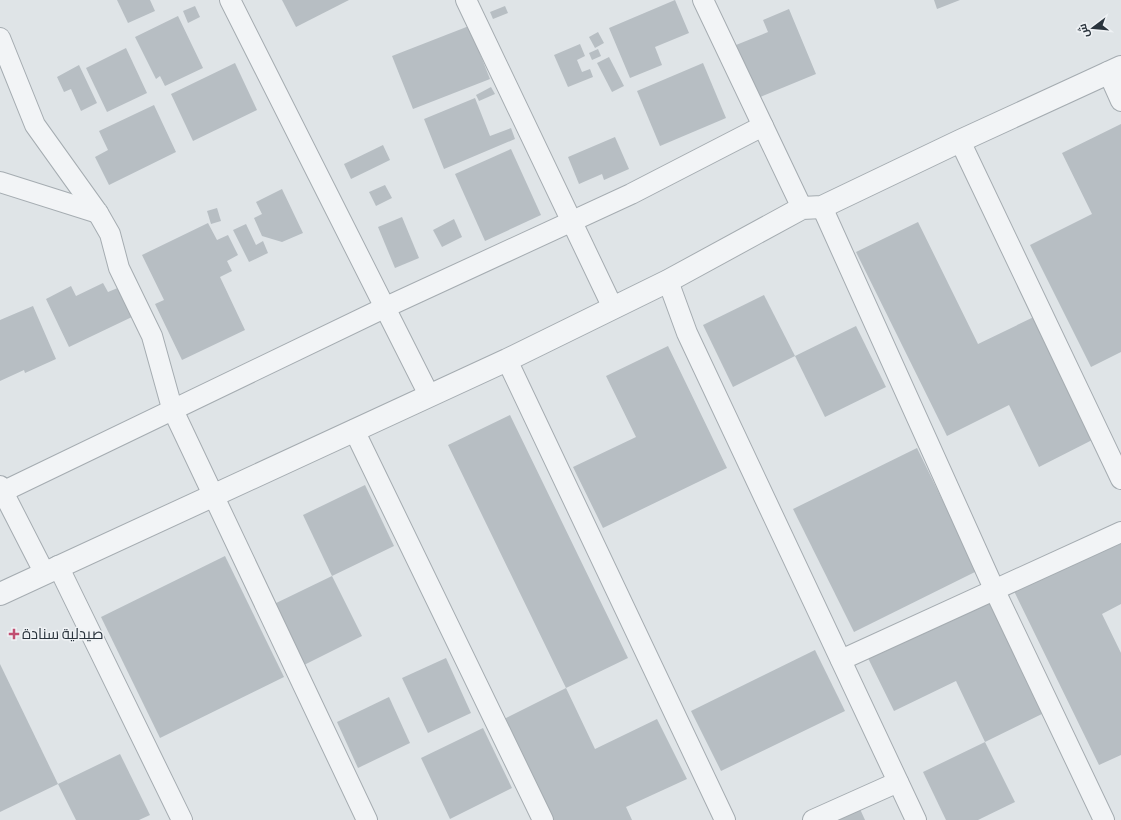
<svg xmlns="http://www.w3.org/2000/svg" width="1121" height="820" font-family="'Sofia Sans Condensed',Cairo,sans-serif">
<rect width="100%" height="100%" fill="#dfe4e7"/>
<g fill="#b7bec3">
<path d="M117,0H150L155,11L128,23Z"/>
<path d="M282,0H349L296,27Z"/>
<path d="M675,0L689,33L655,47L662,65L630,78L609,28Z"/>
<path d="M934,0H960L937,9Z"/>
<path d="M195,6L200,17L188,23L183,11Z"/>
<path d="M505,6L508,13L493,19L490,12Z"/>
<path d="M789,9L816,74L758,98L736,45L768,32L763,20Z"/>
<path d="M178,16L203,68L165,86L160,76L156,79L135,37Z"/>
<path d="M469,26L490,79L413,109L392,56Z"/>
<path d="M598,32L604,43L595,48L589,37Z"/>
<path d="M580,44L585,56L577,60L582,72L590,69L593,77L568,87L554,55Z"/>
<path d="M126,48L147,93L107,112L86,68Z"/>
<path d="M598,49L601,56L592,60L589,53Z"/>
<path d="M609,57L624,86L612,92L597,63Z"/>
<path d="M235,63L257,110L193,141L171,94Z"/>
<path d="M703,63L726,118L660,146L637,91Z"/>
<path d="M79,65L97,103L81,111L71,89L64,92L57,77Z"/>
<path d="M491,87L495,94L479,101L476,95Z"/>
<path d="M475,98L490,136L511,128L515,139L444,169L424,119Z"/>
<path d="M154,105L176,152L109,185L95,157L108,150L99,131Z"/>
<path d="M1121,124V352L1091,367L1030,245L1092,214L1062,153Z"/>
<path d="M615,137L629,169L604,180L602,174L579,184L568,157Z"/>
<path d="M383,145L390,160L351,179L344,164Z"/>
<path d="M511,149L541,215L485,241L455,174Z"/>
<path d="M385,185L392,198L376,206L369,192Z"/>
<path d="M282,189L303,233L282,242L262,236L254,218L262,214L256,202Z"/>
<path d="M217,208L221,221L211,224L207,211Z"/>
<path d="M402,217L419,258L395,268L378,227Z"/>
<path d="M454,219L462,237L442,247L433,230Z"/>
<path d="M918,222L978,344L1040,314L1100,436L1039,467L1009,405L947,436L856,252Z"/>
<path d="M208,223L217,240L228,235L238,255L227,261L232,271L220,277L245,330L182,360L155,304L164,300L142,255Z"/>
<path d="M246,224L256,245L263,241L268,253L249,262L233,230Z"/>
<path d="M103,283L108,292L120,287L134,316L69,347L46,299L71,286L76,296Z"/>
<path d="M764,295L795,356L733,387L703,325Z"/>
<path d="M33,306L56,359L25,373L24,370L0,381V320Z"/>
<path d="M856,326L886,387L825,417L795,356Z"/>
<path d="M668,346L727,468L603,528L573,467L636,437L606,376Z"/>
<path d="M510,415L628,658L566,688L595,749L657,719L687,779L626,807L632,820H553L504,719L566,688L448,445Z"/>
<path d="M917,448L977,571L854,632L793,509Z"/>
<path d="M365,485L394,546L332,576L303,515Z"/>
<path d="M1121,529V604L1102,614L1121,653V755L1099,765L1010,583Z"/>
<path d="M225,556L284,677L160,738L101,617Z"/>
<path d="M332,576L362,636L300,667L270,606Z"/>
<path d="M988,590L1048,711L985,742L956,681L894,711L864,650Z"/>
<path d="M815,650L845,711L721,771L691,711Z"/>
<path d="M446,658L471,713L428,733L402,678Z"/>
<path d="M0,664L58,784L0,812Z"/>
<path d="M389,697L410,743L358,768L337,722Z"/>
<path d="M483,728L512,788L450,819L421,758Z"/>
<path d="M985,742L1015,802L978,820H946L923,772Z"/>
<path d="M120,754L150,815L139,820H76L58,784Z"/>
<path d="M860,809L865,820H836Z"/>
</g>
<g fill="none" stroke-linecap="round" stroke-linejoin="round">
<defs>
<g id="minor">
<path d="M230,0L429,395"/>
<path d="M466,0L613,308"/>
<path d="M703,0L802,208"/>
<path d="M0,38L35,125L98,213L110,234L119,268L152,336L172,408L367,820"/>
<path d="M1108,72L1121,101"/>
<path d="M960,141L1121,479"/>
<path d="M0,182L98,213"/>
<path d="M822,207L995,591L1104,820"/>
<path d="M668,281L687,333L916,820"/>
<path d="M507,360L725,820"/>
<path d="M354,430L543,820"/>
<path d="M0,486L44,572"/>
<path d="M0,493L384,308L631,194L763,126"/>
<path d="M58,566L182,820"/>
<path d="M841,660L1121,532"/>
<path d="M813,820L898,782"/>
</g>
<path id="tertiary" d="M0,594L507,360L668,281L802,208L822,207L960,141L1121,67"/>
</defs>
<use href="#minor" stroke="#a5acb1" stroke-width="22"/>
<use href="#tertiary" stroke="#a5acb1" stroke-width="24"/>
<use href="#minor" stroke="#f2f4f6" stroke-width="20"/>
<use href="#tertiary" stroke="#f2f4f6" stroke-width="22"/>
</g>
<path fill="#c14f71" stroke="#eff2f5" stroke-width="1.5" d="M12 628h4v4h4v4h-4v4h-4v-4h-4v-4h4z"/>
<g text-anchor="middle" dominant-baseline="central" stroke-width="3" stroke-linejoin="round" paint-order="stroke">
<g font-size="15" fill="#2a343d" stroke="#eff2f5" text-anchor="start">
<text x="22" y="634">صيدلية سنادة</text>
</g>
</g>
<g transform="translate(1093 28) rotate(254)" stroke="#eff2f5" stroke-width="3" paint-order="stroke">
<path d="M0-3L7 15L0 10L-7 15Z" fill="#2a343d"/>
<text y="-6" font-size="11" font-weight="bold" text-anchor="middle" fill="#2a343d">ش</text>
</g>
</svg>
